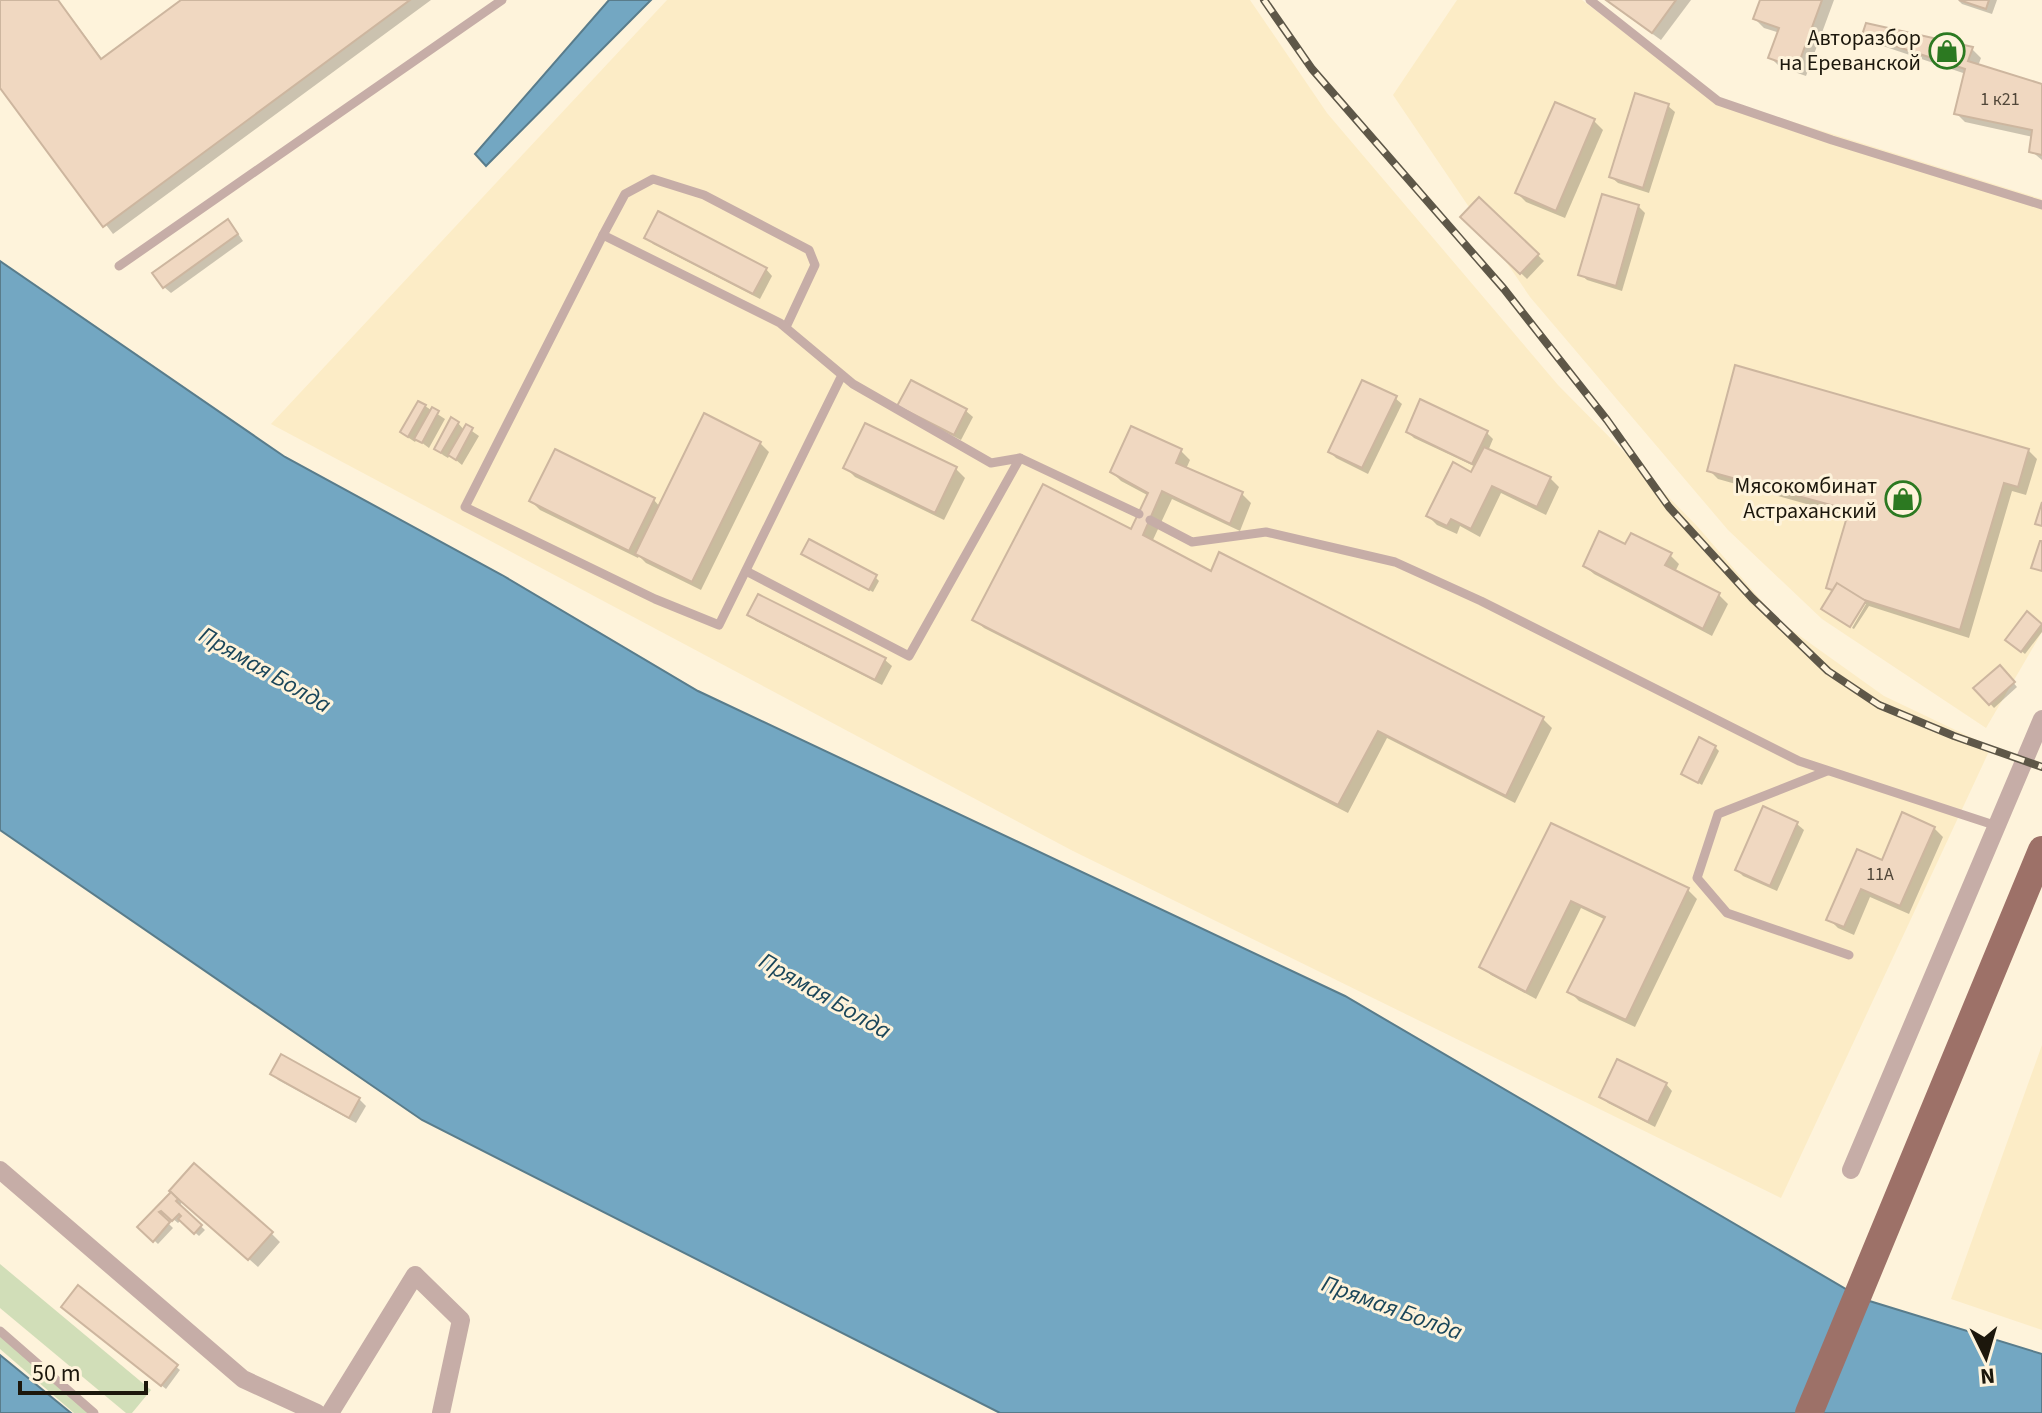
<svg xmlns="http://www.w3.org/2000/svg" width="2042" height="1413" font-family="'Source Sans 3',sans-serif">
<rect width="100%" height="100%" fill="#fef3db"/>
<g fill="#fcecc6">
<path d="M667,0H1250L1327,113L1558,385L1697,526L1779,621L1884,696L1991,747L1781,1198L1073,851L271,424Z"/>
<path d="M1457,0H1582L1709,96L2042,199V632L1986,728L1822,619L1728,530L1530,297L1393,95Z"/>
<path d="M2042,1045V1330L1951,1299Z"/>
</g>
<g fill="#d1deb8">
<path d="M0,1264L151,1390L132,1413H126L0,1308Z"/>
<path d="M0,1334L91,1413H74L0,1349Z"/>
</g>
<g fill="#73a7c2" stroke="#597c8b" stroke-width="2">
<path d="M609,0H651L486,166L475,154Z"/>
<path d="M0,261L285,457L502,575L698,691L1345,996L1863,1299L2042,1354V1413H1000L422,1120L0,830Z"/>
<path d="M0,1355L71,1413H0Z"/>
</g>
<g fill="#0003">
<path d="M0,0H58L103,60L184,0H431L113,234L0,85Z"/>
<path d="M1605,0H1691L1661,40Z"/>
<path d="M1762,0H1834L1806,76L1780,67L1771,58L1780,33L1764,28L1755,19Z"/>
<path d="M1958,0H1997L1992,14L1962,4Z"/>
<path d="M1865,34L1972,49L1981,58L1978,66L2042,87V160L2031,151L2033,137L1965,122L1956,113L1966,74L1874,43Z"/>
<path d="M1668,106L1675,112L1649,193L1618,183L1611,177Z"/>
<path d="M1594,121L1603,130L1565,218L1526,202L1517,193Z"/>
<path d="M1479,199L1544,261L1527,279L1463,217Z"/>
<path d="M1638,206L1645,213L1622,291L1587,280L1580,274Z"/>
<path d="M234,228L243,241L171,293L164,287Z"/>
<path d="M647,237L766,269L772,276L760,299L653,244Z"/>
<path d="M912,383L966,411L973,417L961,440L906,412Z"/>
<path d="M1395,398L1402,404L1368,474L1336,458L1330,452Z"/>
<path d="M425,406L445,419L429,448L417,439L415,442L409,438L403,432Z"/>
<path d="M458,423L464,430L466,427L479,436L462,465L450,455L448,458L443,455L436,448Z"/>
<path d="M1408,432L1487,433L1493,439L1488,451L1550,478L1559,487L1546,515L1501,493L1480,537L1460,526L1457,534L1437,525L1428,516L1472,474L1476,467L1414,438Z"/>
<path d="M760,443L769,452L701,590L646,563L639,556L638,558L540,510L531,501L654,500L660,507Z"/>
<path d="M2028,450L2037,459L2026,495L2012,491L1969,638L1869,606L1854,629L1852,628L1866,604H1861L1848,626L1827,613L1823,609L1834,592L1828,587L1849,516L1718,479L1709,470Z"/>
<path d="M1181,451L1190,460L1186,469L1242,494L1251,503L1240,531L1172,499L1152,542L1212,573L1220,555L1543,719L1552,728L1515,803L1387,738L1348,813L984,628L975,620L1132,532L1149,496L1121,481L1112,472Z"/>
<path d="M846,468L956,469L965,478L944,520L855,477Z"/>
<path d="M1626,546L1670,555L1679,564L1675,572L1719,595L1728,604L1712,636L1594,574L1585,566Z"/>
<path d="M808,557L875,577L879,581L873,592Z"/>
<path d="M758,596L885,660L892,666L882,685L756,621L749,615Z"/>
<path d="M2027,614L2042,626V632L2025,654L2011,643Z"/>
<path d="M2000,667L2017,687L1994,708L1976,688Z"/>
<path d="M1715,747L1719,751L1702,785L1683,774Z"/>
<path d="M1797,824L1804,830L1777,891L1743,876L1737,870Z"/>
<path d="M1552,826L1688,890L1697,899L1635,1027L1579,1001L1570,992L1606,920L1581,908L1536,999L1491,975L1482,966Z"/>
<path d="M1934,828L1943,837L1909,914L1870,897L1854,935L1838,928L1829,919L1883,862Z"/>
<path d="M272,1073L359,1099L366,1106L356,1123L278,1080Z"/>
<path d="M1666,1084L1672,1091L1655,1127L1608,1103L1602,1097Z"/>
<path d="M173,1192L271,1233L280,1242L258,1267L183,1201L179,1206L205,1230L199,1236L181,1220L178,1223L166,1213L162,1217L173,1228L158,1244L140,1227Z"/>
<path d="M78,1288L180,1370L166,1389L67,1310Z"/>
</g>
<g fill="#f0d8c1" stroke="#cdb69f" stroke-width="2">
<path d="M0,0H58L101,59L181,0H410L103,227L0,88Z"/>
<path d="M1606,0H1676L1652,33Z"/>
<path d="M1760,0H1822L1797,68L1768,58L1779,28L1753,19Z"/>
<path d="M1959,0H1989L1986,9Z"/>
<path d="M1866,23L1973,47L1968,61L2042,84V155L2029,152L2032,130L1954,114L1965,69L1862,35Z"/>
<path d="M1635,93L1669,104L1643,188L1609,177Z"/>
<path d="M1555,102L1595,119L1556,211L1515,193Z"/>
<path d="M1602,194L1639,205L1616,286L1578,275Z"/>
<path d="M1479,197L1539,254L1520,274L1460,217Z"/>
<path d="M658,211L767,268L753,294L644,238Z"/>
<path d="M228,219L238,234L163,288L152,273Z"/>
<path d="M1735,365L2029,449L2018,487L2004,483L1960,630L1826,588L1849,510L1707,471Z"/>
<path d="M911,380L967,409L954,435L897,406Z"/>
<path d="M1362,380L1397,396L1362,468L1328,452Z"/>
<path d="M1420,399L1488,431L1472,464L1406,432Z"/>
<path d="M418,401L426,405L408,437L400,432Z"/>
<path d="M432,407L439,411L422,443L414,439Z"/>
<path d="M704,413L761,442L692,582L635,554Z"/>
<path d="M451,417L459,422L441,453L434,449Z"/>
<path d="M865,423L957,467L935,513L843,468Z"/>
<path d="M466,424L473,428L456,460L448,455Z"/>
<path d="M1131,426L1182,449L1176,463L1243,492L1230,524L1162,491L1143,535L1211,571L1219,552L1544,717L1506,796L1378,731L1338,805L972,620L1043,484L1131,529L1148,493L1110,472Z"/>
<path d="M1484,447L1551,477L1537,507L1492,486L1471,529L1451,519L1447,526L1426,516L1453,462L1471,472Z"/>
<path d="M555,449L655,498L629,551L529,501Z"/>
<path d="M2042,502V526L2035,524Z"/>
<path d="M1599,531L1625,544L1631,533L1672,553L1665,565L1720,593L1703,629L1583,566Z"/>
<path d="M809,539L877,575L869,590L801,554Z"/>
<path d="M2040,541H2042V571L2031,568Z"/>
<path d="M1837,583L1866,601L1850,627L1821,609Z"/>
<path d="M758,594L886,658L875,680L747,615Z"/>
<path d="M2027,611L2042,624L2021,652L2005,640Z"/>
<path d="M2000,665L2015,682L1989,705L1973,688Z"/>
<path d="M1699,737L1716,746L1698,783L1681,774Z"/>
<path d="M1763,806L1798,822L1770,886L1735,870Z"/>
<path d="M1902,812L1935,827L1900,906L1861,889L1844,927L1826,920L1857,849L1882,860Z"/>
<path d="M1551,823L1689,888L1626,1020L1567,992L1605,917L1571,901L1526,992L1479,967Z"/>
<path d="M281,1054L360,1098L349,1118L270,1074Z"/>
<path d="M1617,1059L1667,1083L1648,1122L1599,1097Z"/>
<path d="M194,1163L273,1232L248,1260L169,1191Z"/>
<path d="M171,1192L178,1199L176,1201L202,1225L194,1234L178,1219L181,1216L179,1214L172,1221L161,1211L159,1212L170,1222L153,1242L137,1227Z"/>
<path d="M78,1285L178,1365L161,1386L61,1307Z"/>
</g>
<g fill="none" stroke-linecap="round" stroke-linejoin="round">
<g stroke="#c6ada7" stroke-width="9">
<path d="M1590,0L1718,101L1832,140L2042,205"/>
<path d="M603,235L625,194L653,179L704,195L809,250L815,265L786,327"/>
<path d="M119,266L502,0"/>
<path d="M842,375L719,625L655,599L465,507L603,235L780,323L853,384L991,463L1020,458L1139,514"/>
<path d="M1150,520L1192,542L1266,532L1395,562L1481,601L1799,761L1997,826"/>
<path d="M746,571L909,656L1020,458"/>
<path d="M1827,771L1718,814L1697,878L1727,913L1849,955"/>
<path d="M0,1331L94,1413"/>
</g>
<g stroke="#c6ada7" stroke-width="18">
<path d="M0,1170L243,1379L317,1413"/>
<path d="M1851,1170L2042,719"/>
<path d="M330,1413L415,1275L461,1320L441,1413"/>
</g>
<path stroke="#9d7168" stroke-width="28" d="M1809,1413L2042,850"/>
<defs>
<path id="rail" d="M1264,0L1312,69L1504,289L1607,420L1669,507L1752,598L1828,671L1879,705L1954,736L2042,767"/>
</defs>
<use href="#rail" stroke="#5e5748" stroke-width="8"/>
<use href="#rail" stroke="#fef3db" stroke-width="5" stroke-dasharray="15" stroke-linecap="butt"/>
</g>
<defs>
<symbol id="shop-ring" viewBox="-11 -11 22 22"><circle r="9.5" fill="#fef3db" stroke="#2c7921" stroke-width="1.5"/><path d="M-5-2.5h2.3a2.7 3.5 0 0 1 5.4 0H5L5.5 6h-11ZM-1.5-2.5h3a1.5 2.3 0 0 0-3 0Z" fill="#2c7921"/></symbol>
</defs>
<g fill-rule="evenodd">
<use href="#shop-ring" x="1927" y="31" width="40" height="40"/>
<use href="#shop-ring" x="1883" y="479" width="40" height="40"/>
</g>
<g text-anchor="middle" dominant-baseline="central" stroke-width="6" stroke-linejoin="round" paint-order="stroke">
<g font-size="18" fill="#514739">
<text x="2000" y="99">1 к21</text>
<text x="1880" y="874">11А</text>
</g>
<g font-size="22" fill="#1c170c" stroke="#fef3db" text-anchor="end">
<text x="1921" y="38">Авторазбор<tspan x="1921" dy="25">на Ереванской</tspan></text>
<text x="1877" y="486">Мясокомбинат<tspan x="1877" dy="25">Астраханский</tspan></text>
</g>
<g font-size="24" font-style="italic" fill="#1a465a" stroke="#fef3db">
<text transform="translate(265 670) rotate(30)">Прямая Болда</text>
<text transform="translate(825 996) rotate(30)">Прямая Болда</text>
<text transform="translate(1392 1308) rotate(20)">Прямая Болда</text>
</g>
</g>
<g transform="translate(1986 1357) rotate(175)" stroke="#fef3db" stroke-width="6" paint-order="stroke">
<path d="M0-6L14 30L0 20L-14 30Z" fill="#1c170c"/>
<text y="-12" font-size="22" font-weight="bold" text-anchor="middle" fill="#1c170c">N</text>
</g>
<path d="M20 1381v12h126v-12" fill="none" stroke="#1c170c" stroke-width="4"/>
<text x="32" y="1381" font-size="24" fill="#1c170c" stroke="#fef3db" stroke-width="6" paint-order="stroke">50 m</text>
</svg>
